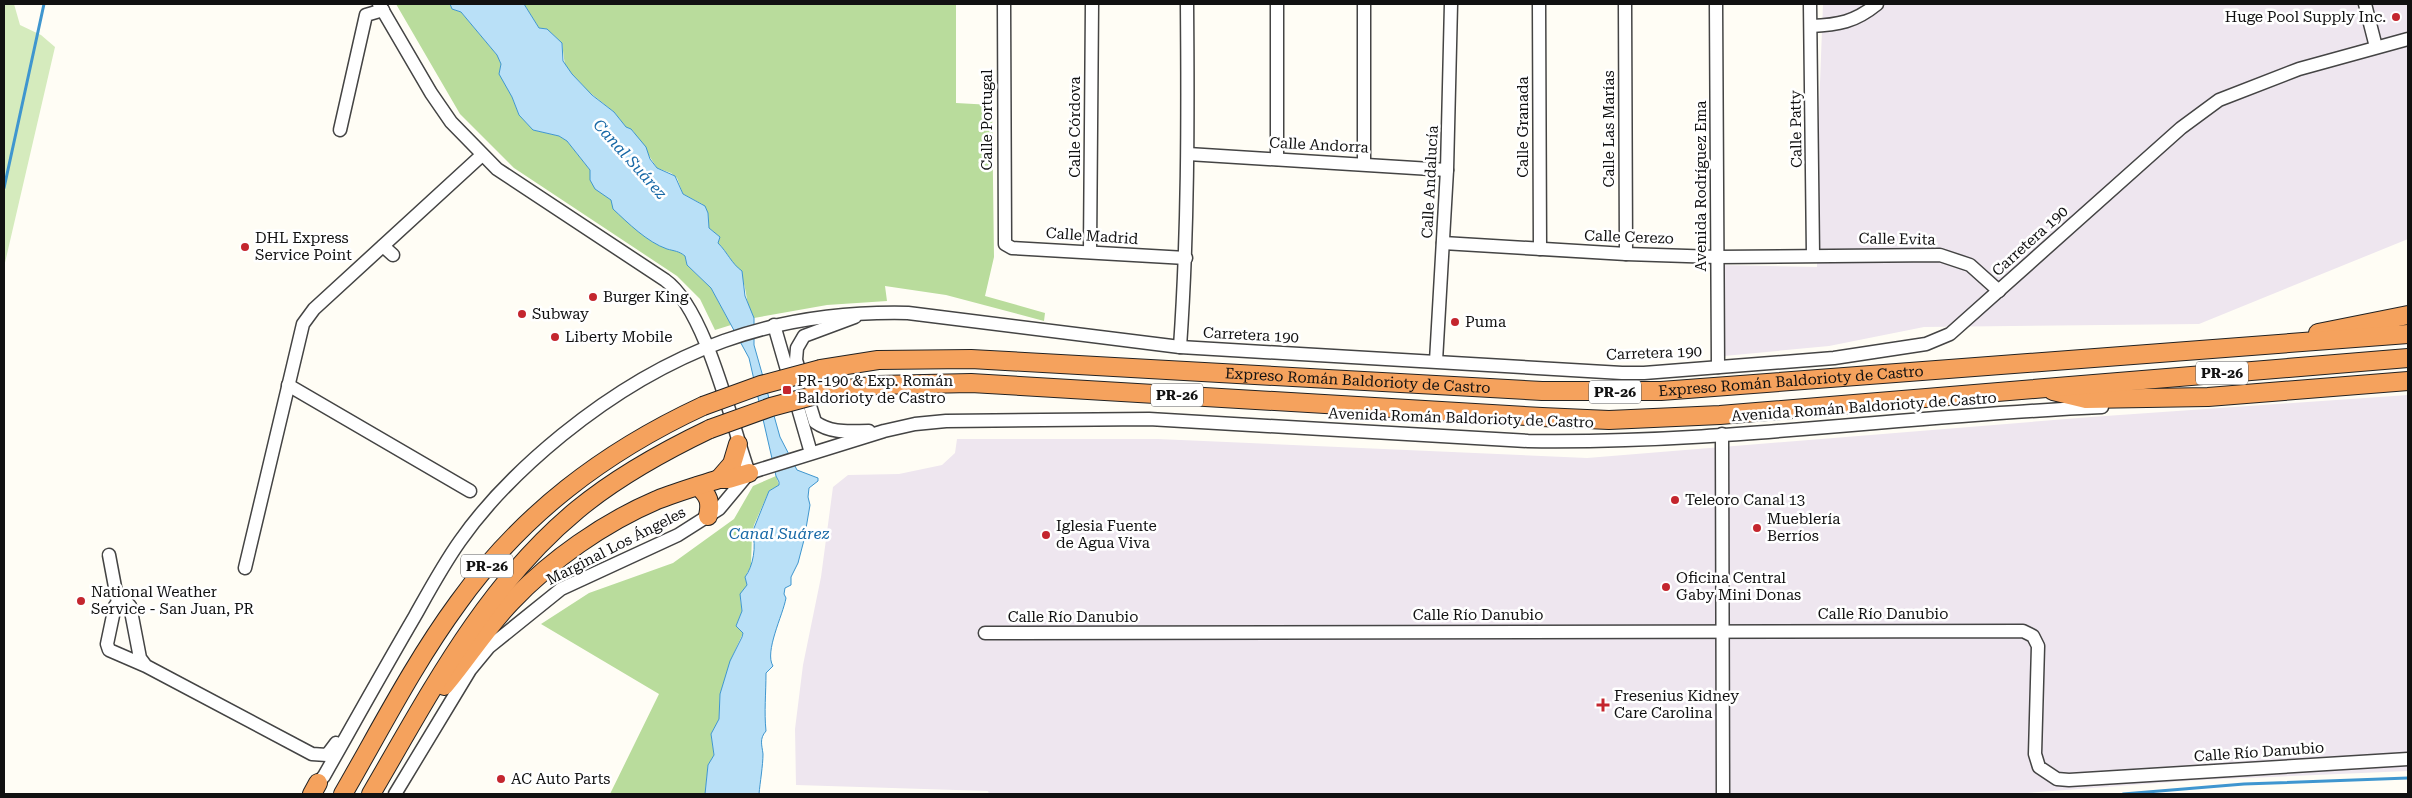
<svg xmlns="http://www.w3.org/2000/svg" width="2412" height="798" font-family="'Roboto Serif',serif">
<rect width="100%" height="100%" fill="#fffdf5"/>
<g fill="#eee6ef">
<path d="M1823,4H2408V239L2199,324L1924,327L1829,346L1724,356L1721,265L1817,267L1819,109Z"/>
<path d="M2408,395V771L2199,780L2027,793L989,794L988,791L796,785L795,729L803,665L821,577L833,487L848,475L899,474L942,465L955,453L957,439H1158L1587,458L2091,417Z"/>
</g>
<path fill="#d5ebbd" d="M4,4H14L20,25L41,35L55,47L4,267Z"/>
<g fill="#b9dc9c">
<path d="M396,4H450L452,9L461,12L497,55L501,64L500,74L512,97L519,115L533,130L559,136L567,141L590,170V180L667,249L677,250L685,256L687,265L711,288L731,325L715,330L700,299L677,276L514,168L460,114Z"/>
<path d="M524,4H956V103L992,105L994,257L985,296L1045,313L1044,321L946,295L885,286L887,301L827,305L754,318C747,309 747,295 744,284C739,271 728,253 718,243L720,237L709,228L708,213L702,204L683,194L677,178L671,173L657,168L633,131L626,127L614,112L588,91L565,66L562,43L547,29L539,28Z"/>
<path d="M776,476L779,485L769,491L754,525L752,533L751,566L745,577L747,585L740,598L742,611L736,626L743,633L732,657L720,694L719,719L711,734L714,755L708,765L705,794H610L659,694L541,624L589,593L673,563L734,519L753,486Z"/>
</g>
<path fill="#b9e0f7" stroke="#3f96cf" d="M450,4H524L539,28L547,29L562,43L563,61L572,74L592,95L614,112L626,127L631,129L646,147L650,159L657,168L675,176L683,194L705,206L708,213L709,228L720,237L718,243C728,253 731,263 742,271L745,296L754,318V345L780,437L797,470L818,478V481L809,488L808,497L810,505L804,540L798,563L791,577V585L785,588L784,594L786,598C783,615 764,652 773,666L766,673C766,693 764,712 766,731C759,739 762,745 763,754C763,765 760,783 759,794H705L708,765L714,755L711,734L719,719L720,694L730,661L742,637L743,633L736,626L742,611L740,594L747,585L745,577C753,567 757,545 752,533L769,491L779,485V482L776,476L749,358L711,288L687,265L685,256C679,251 674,251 667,249C647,242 628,223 613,209L611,200L595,189L590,180V170L567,141L559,136L533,130L519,115L512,97L499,74L501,64L497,55L461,12L452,9Z"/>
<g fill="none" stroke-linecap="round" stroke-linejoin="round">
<g stroke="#3f96cf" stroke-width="3">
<path d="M4,188L44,4"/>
<path d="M2123,794L2244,784L2408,778"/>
</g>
<defs>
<g id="minor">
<path d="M379,4L431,93L451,122L497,169L665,280C706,309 731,423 749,473"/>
<path d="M1004,4L1005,244L1012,248L1186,258"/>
<path d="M1364,4V164"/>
<path d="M1539,4L1540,249"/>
<path d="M1625,4L1626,254"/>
<path d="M1716,4L1718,367"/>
<path d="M1810,4L1813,255"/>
<path d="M2365,4L2376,47"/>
<path d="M1811,26C1838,25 1855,22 1877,4"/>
<path d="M340,130L366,15L383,10"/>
<path d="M1188,154L1447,170"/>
<path d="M1277,159V4"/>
<path d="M1443,243L1626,254L1717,257L1940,255L1970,265L1999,291"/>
<path d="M383,246L393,255"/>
<path d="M1090,251L1092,4"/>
<path d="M855,317L804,336L797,348L796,360L815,422C832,434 850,431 869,431"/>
<path d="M774,325L811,453"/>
<path d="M1180,347C1188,233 1188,119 1187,4"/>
<path d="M1436,361L1447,170L1451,4"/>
<path d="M288,385L470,491"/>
<path d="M1722,434L1723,794"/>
<path d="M749,473L884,431L915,424L946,421L1149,419L1528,441C1720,444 1911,415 2102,407"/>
<path d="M109,555L118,603"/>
<path d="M245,568L303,324L314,309L482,155"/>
<path d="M985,633L2023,631L2033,636L2038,646L2035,754L2039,767L2057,779L2069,780L2408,759"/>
<path d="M146,666L140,658L130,606L127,603H118L115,606L107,644L109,650L146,666L312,754L327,755L336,743"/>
<path d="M318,783L324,776C354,723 384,669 415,616C429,591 443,565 460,541C488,501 524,466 562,435C667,350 773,310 908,313L1180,347L1622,373H1644L1834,358L1926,344L1950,334L2181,128L2219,100L2299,69L2408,39"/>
<path d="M395,794L470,670L489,647L561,589L678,535L719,509L749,473"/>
</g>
<g id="highway">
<path d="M2318,333L2408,315"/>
<path id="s1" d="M821,369L878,360L971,359L1542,391H1661L2408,334"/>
<path d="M2053,391L2086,399L2208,397L2408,381"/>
<path d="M827,392L878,385L971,383L1542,417L1609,420L1720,415L2408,358"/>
<path d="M719,479L732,464L738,444"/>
<path d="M698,486C709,496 711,502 708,516"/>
<path d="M444,686C467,659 486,628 511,602C551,560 603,523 657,500C677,492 698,486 719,479H729L749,473"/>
<path d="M312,794L318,783"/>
<path d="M343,794C380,730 414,663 458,603C522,514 604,452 703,406"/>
<path d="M371,794C430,693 485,586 577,510C618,476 664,451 710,429"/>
</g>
</defs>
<use href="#minor" stroke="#444" stroke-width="15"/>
<use href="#highway" stroke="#222" stroke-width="20"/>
<use href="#minor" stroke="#fff" stroke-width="12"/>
<use href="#highway" stroke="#f5a25d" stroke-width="18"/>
<defs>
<g id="highway-bridge">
<path d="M703,406L761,385L821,369"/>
<path d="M710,429L771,407L827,392"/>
</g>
</defs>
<use href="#highway-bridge" stroke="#222" stroke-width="20" stroke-linecap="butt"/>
<use href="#highway-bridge" stroke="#f5a25d" stroke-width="18"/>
</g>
<g fill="#c4262e" stroke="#fff" stroke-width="2">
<circle cx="2396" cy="17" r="5"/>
<circle cx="245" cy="247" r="5"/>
<circle cx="593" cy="297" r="5"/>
<circle cx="522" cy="314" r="5"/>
<circle cx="1455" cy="322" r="5"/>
<circle cx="555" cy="337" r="5"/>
<rect x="782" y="385" width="10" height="10" rx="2.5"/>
<circle cx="1675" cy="500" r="5"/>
<circle cx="1757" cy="528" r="5"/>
<circle cx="1046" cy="535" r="5"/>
<circle cx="1666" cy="587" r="5"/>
<circle cx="81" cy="601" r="5"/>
<path d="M1600.5 697.5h5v5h5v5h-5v5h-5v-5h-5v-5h5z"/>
<circle cx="501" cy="779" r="5"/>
</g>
<g text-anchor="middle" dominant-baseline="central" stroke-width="5" stroke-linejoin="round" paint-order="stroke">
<g fill="#fff" stroke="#585858" stroke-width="1">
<rect x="2196" y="361.5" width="52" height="23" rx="4"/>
<rect x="1589" y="380.5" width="52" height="23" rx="4"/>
<rect x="1151" y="383.5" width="52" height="23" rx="4"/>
<rect x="461" y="554.5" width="52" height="23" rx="4"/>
</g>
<g font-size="14" font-weight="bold" fill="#111">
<text x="2222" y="373">PR-26</text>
<text x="1615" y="392">PR-26</text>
<text x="1177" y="395">PR-26</text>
<text x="487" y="566">PR-26</text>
</g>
<g font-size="15" fill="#111" stroke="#fff" text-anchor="start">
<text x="2386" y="17" text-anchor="end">Huge Pool Supply Inc.</text>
<text x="255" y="238">DHL Express<tspan x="255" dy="17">Service Point</tspan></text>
<text x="603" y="297">Burger King</text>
<text x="532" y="314">Subway</text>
<text x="1465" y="322">Puma</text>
<text x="565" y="337">Liberty Mobile</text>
<text x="797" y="381">PR-190 &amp; Exp. Román<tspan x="797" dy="17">Baldorioty de Castro</tspan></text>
<text x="1685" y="500">Teleoro Canal 13</text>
<text x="1767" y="519">Mueblería<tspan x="1767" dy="17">Berríos</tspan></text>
<text x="1056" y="526">Iglesia Fuente<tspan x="1056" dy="17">de Agua Viva</tspan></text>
<text x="1676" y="578">Oficina Central<tspan x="1676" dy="17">Gaby Mini Donas</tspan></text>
<text x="91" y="592">National Weather<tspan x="91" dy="17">Service - San Juan, PR</tspan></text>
<text x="1614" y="696">Fresenius Kidney<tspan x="1614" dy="17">Care Carolina</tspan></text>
<text x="511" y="779">AC Auto Parts</text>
</g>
<g font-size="15" fill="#111" stroke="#fff">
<text transform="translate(987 120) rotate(-90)">Calle Portugal</text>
<text transform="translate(1075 127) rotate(-90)">Calle Córdova</text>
<text transform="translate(1523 127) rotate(-90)">Calle Granada</text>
<text transform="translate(1609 129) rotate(-90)">Calle Las Marías</text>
<text transform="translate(1796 129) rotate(-91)">Calle Patty</text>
<text transform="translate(1319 145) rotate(3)">Calle Andorra</text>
<text transform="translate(1430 182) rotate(-87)">Calle Andalucía</text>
<text transform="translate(1701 186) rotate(-90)">Avenida Rodríguez Ema</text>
<text transform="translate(1092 236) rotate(4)">Calle Madrid</text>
<text transform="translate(1629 237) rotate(2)">Calle Cerezo</text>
<text transform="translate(1897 239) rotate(1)">Calle Evita</text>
<text transform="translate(2030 241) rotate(-42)">Carretera 190</text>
<text transform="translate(1251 335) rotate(3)">Carretera 190</text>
<text transform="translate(1654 353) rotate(-2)">Carretera 190</text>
<text stroke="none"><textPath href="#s1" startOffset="538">Expreso Román Baldorioty de Castro</textPath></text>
<text stroke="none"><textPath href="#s1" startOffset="972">Expreso Román Baldorioty de Castro</textPath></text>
<text transform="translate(1864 407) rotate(-4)">Avenida Román Baldorioty de Castro</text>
<text transform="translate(1461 418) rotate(2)">Avenida Román Baldorioty de Castro</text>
<text transform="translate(616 546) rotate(-27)">Marginal Los Ángeles</text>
<text x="1883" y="614">Calle Río Danubio</text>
<text x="1478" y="615">Calle Río Danubio</text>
<text x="1073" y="617">Calle Río Danubio</text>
<text transform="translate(2259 752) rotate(-4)">Calle Río Danubio</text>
</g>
<g font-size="16" font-style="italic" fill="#1768a6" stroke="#fff">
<text transform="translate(630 159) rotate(48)">Canal Suárez</text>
<text x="779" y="533">Canal Suárez</text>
</g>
</g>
<rect width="2412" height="798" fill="none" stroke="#111111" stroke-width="10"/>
</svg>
